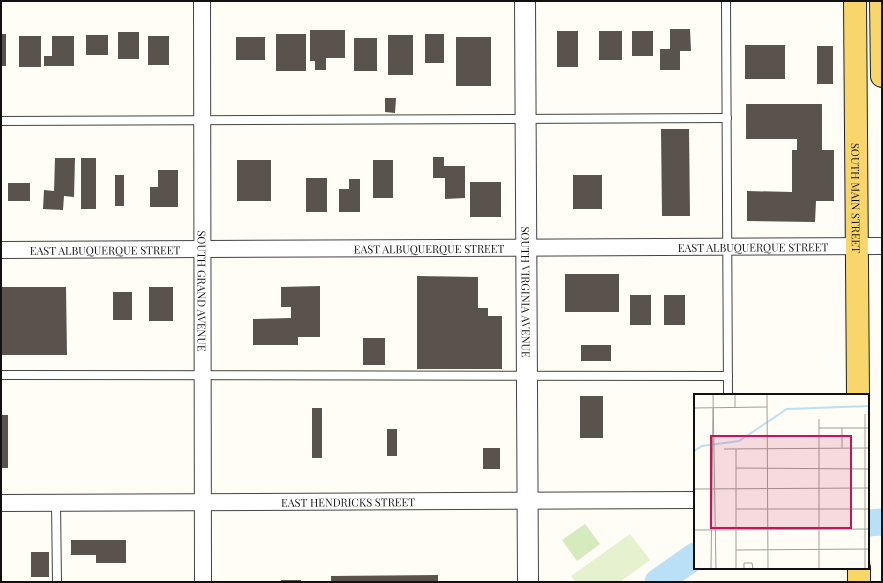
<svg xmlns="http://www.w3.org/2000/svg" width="883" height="583" font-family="'Playfair Display',serif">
<rect width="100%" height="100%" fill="#fffdf5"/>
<path fill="#d5ebbd" d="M585,524L600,544L577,561L562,540Z"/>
<path fill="#e6f2cf" d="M630,534L650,560L620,582H575L571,576Z"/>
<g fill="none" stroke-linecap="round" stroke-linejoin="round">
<g stroke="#b9e0f7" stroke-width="27">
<path d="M868,523L882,522"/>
<path d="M658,582L695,556"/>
</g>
</g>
<g fill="#5a524d">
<path d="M670,29H690L691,51H680V70H660V49H670Z"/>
<path d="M310,30H345V58H326V70H315V61H310Z"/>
<rect x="557" y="31" width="21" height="36"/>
<rect x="599" y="31" width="23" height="29"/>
<rect x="632" y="31" width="21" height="25"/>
<rect x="118" y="32" width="21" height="27"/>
<rect x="1" y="34" width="5" height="32"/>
<rect x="276" y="34" width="30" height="37"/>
<rect x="425" y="34" width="19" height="29"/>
<rect x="86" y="35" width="22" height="20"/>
<rect x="388" y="35" width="25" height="40"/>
<rect x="19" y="36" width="22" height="31"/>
<path d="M52,36H74V66H44V56H52Z"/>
<rect x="148" y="36" width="21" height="29"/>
<rect x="236" y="37" width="29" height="23"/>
<rect x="456" y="37" width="35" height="49"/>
<rect x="354" y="38" width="23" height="33"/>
<rect x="745" y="45" width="40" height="34"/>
<rect x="817" y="46" width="16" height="38"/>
<path d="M385,98H396L395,113L385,112Z"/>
<path d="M746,104H822V150H834V201H816L815,222L747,221V191L792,192V150H797V139H746Z"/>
<path d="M661,129H689L690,216H662Z"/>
<path d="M433,157H444V166H465V198L445,199V178H433Z"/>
<path d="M55,158H75L74,197L64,196L63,210L43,209L44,190L54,191Z"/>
<rect x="81" y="158" width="15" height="51"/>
<rect x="237" y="160" width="34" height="41"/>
<rect x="373" y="160" width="20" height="38"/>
<path d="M158,170H178V207H150V187H158Z"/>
<rect x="115" y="175" width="9" height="31"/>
<rect x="573" y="175" width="29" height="34"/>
<rect x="306" y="178" width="21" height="34"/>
<path d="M349,179H360V212H339V189H349Z"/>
<rect x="470" y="182" width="31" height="35"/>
<rect x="8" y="183" width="22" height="18"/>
<rect x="565" y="274" width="54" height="38"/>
<path d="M417,276L478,277V308H488V316H502V369H417Z"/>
<path d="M320,286V337H298V345H253V319L291,318V307H281V287Z"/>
<path d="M1,287H66L67,355H1Z"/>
<rect x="149" y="287" width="24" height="34"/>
<rect x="113" y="292" width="19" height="28"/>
<rect x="630" y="295" width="21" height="30"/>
<rect x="664" y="295" width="21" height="30"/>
<rect x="363" y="338" width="22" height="27"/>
<rect x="581" y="345" width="30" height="16"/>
<rect x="580" y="396" width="23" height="42"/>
<rect x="312" y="408" width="10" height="50"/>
<rect x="1" y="415" width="7" height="53"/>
<rect x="387" y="429" width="10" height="27"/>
<rect x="483" y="448" width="17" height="21"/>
<path d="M71,540H126V563H96V555H71Z"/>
<rect x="31" y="552" width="18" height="25"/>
<path d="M438,575V582H331V576Z"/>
<rect x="281" y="580" width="20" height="2"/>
</g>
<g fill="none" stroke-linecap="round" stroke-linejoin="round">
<defs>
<g id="service">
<path d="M726,1L728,395"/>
<path d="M1,121L727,118"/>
<path d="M1,375L728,376"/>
<path d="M56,503L57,582"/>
</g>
<g id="minor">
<path id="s1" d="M202,1L203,582"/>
<path id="s2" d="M1,250L882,246"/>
<path id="s3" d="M1,503L695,500"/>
</g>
<g id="tertiary">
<path id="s4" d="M525,1L528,582"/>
</g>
<g id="primary">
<path id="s5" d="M855,1L858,395"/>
<path d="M881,1L882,76"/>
<path d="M859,568V582"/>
</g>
</defs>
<use href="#service" stroke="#444" stroke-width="10"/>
<use href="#minor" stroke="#444" stroke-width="18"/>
<use href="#tertiary" stroke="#444" stroke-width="22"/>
<use href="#primary" stroke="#222" stroke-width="24"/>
<use href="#service" stroke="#fff" stroke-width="8"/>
<use href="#minor" stroke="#fff" stroke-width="16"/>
<use href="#tertiary" stroke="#fff" stroke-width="20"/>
<use href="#primary" stroke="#f9d66b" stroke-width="22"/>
</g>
<g text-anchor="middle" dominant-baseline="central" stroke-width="4" stroke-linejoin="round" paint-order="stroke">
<g font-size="11" fill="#111" stroke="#fff">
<text stroke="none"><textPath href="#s5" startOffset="197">SOUTH MAIN STREET</textPath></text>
<text stroke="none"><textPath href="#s2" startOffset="752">EAST ALBUQUERQUE STREET</textPath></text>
<text stroke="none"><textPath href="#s2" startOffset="428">EAST ALBUQUERQUE STREET</textPath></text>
<text stroke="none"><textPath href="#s2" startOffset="104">EAST ALBUQUERQUE STREET</textPath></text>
<text stroke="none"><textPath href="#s1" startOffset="290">SOUTH GRAND AVENUE</textPath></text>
<text stroke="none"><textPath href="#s4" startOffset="291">SOUTH VIRGINIA AVENUE</textPath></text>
<text stroke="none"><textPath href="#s3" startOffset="347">EAST HENDRICKS STREET</textPath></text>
</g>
</g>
<g transform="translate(694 394)">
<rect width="175" height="175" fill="#fffdf5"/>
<path fill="none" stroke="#b9e0f7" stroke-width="2" d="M0,57L8,52L45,47L93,15L175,12"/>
<path fill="none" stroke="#a09f9a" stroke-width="1" d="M19,0L22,175M41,0V14M73,0L74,175M0,14L73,13M171,20V175M125,25V175M125,34H175M148,34V54M30,55L175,54M42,55V175M42,74L175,75M0,95L175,94M42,115H175M0,136L175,135M42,156L175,155M17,175L19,14M50,175V169H58L59,175"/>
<path fill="#c2185b" fill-opacity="0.15" stroke="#c2185b" stroke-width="2" d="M17,42H157V134H17Z"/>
<rect width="175" height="175" fill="none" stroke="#111" stroke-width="2"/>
</g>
<rect width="883" height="583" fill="none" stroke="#111111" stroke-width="4"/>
</svg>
